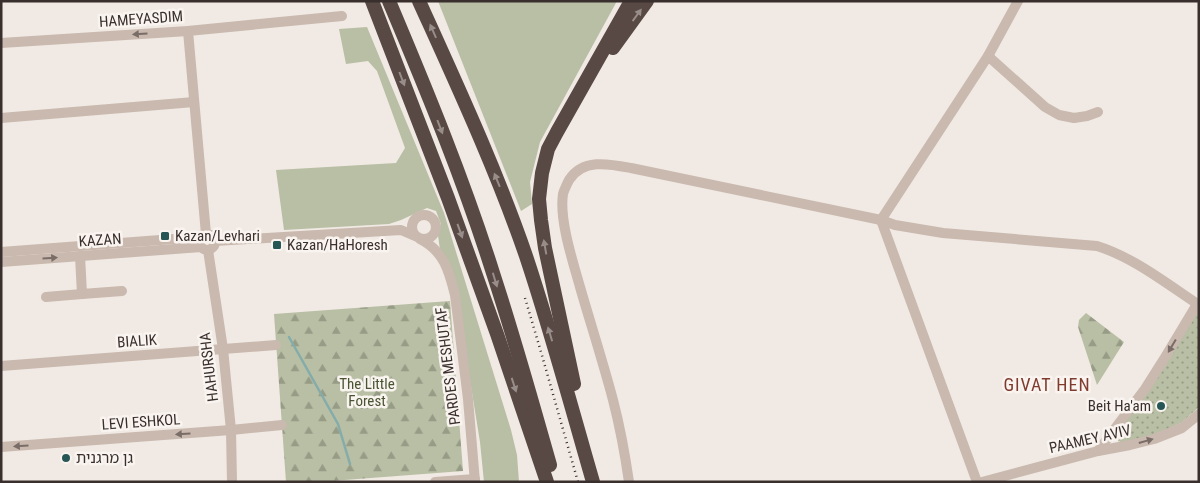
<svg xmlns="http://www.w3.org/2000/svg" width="1200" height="483" font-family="'Roboto Condensed','Noto Sans Hebrew',sans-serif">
<defs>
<pattern id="forest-firs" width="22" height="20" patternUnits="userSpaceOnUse" patternTransform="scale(1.25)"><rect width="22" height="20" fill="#b8bfa4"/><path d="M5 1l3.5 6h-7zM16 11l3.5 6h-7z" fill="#979c86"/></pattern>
<pattern id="park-dots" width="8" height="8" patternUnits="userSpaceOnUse" patternTransform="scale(1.25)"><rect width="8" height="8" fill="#b8bfa4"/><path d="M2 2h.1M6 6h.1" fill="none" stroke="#979c86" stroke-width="1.8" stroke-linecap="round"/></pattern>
</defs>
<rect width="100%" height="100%" fill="#f1e9e3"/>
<g fill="#b8bfa4">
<path d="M438,1H617L540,142L530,182L532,204L521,211Z"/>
<path d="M367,27L444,213L511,430L517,455L519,482H484L480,442L454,281L440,250L438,235L441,224L436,211L427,208L401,220L389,224L284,230L276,170L396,163L405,148L377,71L368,61L346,64L339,29Z"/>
</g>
<g fill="url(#forest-firs)">
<path d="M450,301L463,471L318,482H286L274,314Z"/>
<path d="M1086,313L1124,342L1097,385L1078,327L1079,320Z"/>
</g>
<path fill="url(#park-dots)" d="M1199,310V407L1181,423L1156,434L1123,443L1118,441L1117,435Z"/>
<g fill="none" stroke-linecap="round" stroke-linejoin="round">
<path stroke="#84acab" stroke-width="2.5" d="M289,337L338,424L350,464"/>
<g stroke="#c9b9af" stroke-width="10">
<path d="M188,31L206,234"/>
<path d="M1,43L188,31L342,16"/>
<path d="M988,56L1045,107L1059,115L1074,118L1087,116L1098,112"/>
<path d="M1,118L194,102"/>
<circle cx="424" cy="227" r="12"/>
<path d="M881,220L977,482"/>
<path d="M881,220L988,56L1018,1"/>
<path d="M420,239C444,251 449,271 455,295L468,399L475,482"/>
<path d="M215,241L401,230L415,236"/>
<path d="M208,250L223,349L231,430L232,482"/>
<path d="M1,252L200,237"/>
<path d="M80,256L82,294L122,291"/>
<path d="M1,262L201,247C205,251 210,251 214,246C216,240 214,236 208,234L202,235L199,242L201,247"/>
<path d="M46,297L82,294"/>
<path d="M1,366L276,345"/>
<path d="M1,447L231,430L282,425"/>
<path d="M1098,451L1145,389L1164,359L1197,304"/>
<path d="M435,482L475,479"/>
<path d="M629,482C625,454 620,427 613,400C603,362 591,325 580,287C573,262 559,220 563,194C564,190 567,184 569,180C583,158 610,164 631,168L881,220L895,225L943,233L1097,246C1133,257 1167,284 1199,305"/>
<path d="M982,482L1098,451L1130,445L1154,439L1182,428L1199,414"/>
</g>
<g stroke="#584945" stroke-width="14">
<path d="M372,1L448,198L497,334L547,482"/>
<path d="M389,1C427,91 464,181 493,273C514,337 532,401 550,465"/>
<path d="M419,1C457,85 496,169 526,256C551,331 571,406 593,482"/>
<path d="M613,48L647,1"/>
<path d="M574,384L545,248L541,220L539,199L542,173L548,149L557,132L631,1"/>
</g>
<path stroke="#392f2c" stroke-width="2.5" stroke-dasharray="1 4" stroke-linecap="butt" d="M525,298L541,352L578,482"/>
</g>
<defs><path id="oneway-solid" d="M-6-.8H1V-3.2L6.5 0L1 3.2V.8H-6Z" transform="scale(1.25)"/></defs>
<g fill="#988d89">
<use href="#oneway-solid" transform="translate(637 15) rotate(-54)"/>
<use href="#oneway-solid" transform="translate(433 31) rotate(-114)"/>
<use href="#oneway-solid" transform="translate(402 79) rotate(69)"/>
<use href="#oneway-solid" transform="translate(440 127) rotate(69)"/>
<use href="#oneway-solid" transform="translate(497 180) rotate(-112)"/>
<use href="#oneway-solid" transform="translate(460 231) rotate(70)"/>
<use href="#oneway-solid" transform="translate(545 247) rotate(-100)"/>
<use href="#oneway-solid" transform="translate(495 280) rotate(73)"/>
<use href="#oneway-solid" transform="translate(550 334) rotate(-107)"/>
<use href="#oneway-solid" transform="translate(514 385) rotate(72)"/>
</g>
<g fill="#7a6d67">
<use href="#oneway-solid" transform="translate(140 34) rotate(176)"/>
<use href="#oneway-solid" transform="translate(50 258) rotate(-4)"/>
<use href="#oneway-solid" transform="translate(1172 346) rotate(121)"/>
<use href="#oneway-solid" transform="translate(183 434) rotate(176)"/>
<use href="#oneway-solid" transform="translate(1146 441) rotate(-16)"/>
<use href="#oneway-solid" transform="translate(21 446) rotate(176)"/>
</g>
<g fill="#265656" stroke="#f9f4ef" stroke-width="2">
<rect x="160" y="231" width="10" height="10" rx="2.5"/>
<rect x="272" y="240" width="10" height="10" rx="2.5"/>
<circle cx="1161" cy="406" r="5"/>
<circle cx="66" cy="458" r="5"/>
</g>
<g text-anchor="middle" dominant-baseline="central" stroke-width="5" stroke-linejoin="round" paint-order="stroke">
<g font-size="15" fill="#392f2c" stroke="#f9f4ef">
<text transform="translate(141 19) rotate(-4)">HAMEYASDIM</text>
<text transform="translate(100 240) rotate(-4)">KAZAN</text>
<text transform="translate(137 341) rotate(-4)">BIALIK</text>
<text transform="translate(448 366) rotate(-97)">PARDES MESHUTAF</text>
<text transform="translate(209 367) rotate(-97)">HAHURSHA</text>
<text transform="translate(141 422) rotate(-4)">LEVI ESHKOL</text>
<text transform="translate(1090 439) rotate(-13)">PAAMEY AVIV</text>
</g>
<g font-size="15" fill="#392f2c" stroke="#f9f4ef" text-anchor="start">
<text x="175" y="236">Kazan/Levhari</text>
<text x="287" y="245">Kazan/HaHoresh</text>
<text x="1151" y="406" text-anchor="end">Beit Ha'am</text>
<text x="76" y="458">גן מרגנית</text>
</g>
<g font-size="15" fill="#4a5433" stroke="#f9f4ef">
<text x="367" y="384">The Little<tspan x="367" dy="17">Forest</tspan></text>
</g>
<g font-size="18" letter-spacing="1" fill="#7f3c2e" stroke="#f9f4ef">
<text x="1047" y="384">GIVAT HEN</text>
</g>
</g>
<rect width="1200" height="483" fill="none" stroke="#392f2c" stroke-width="5"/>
</svg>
